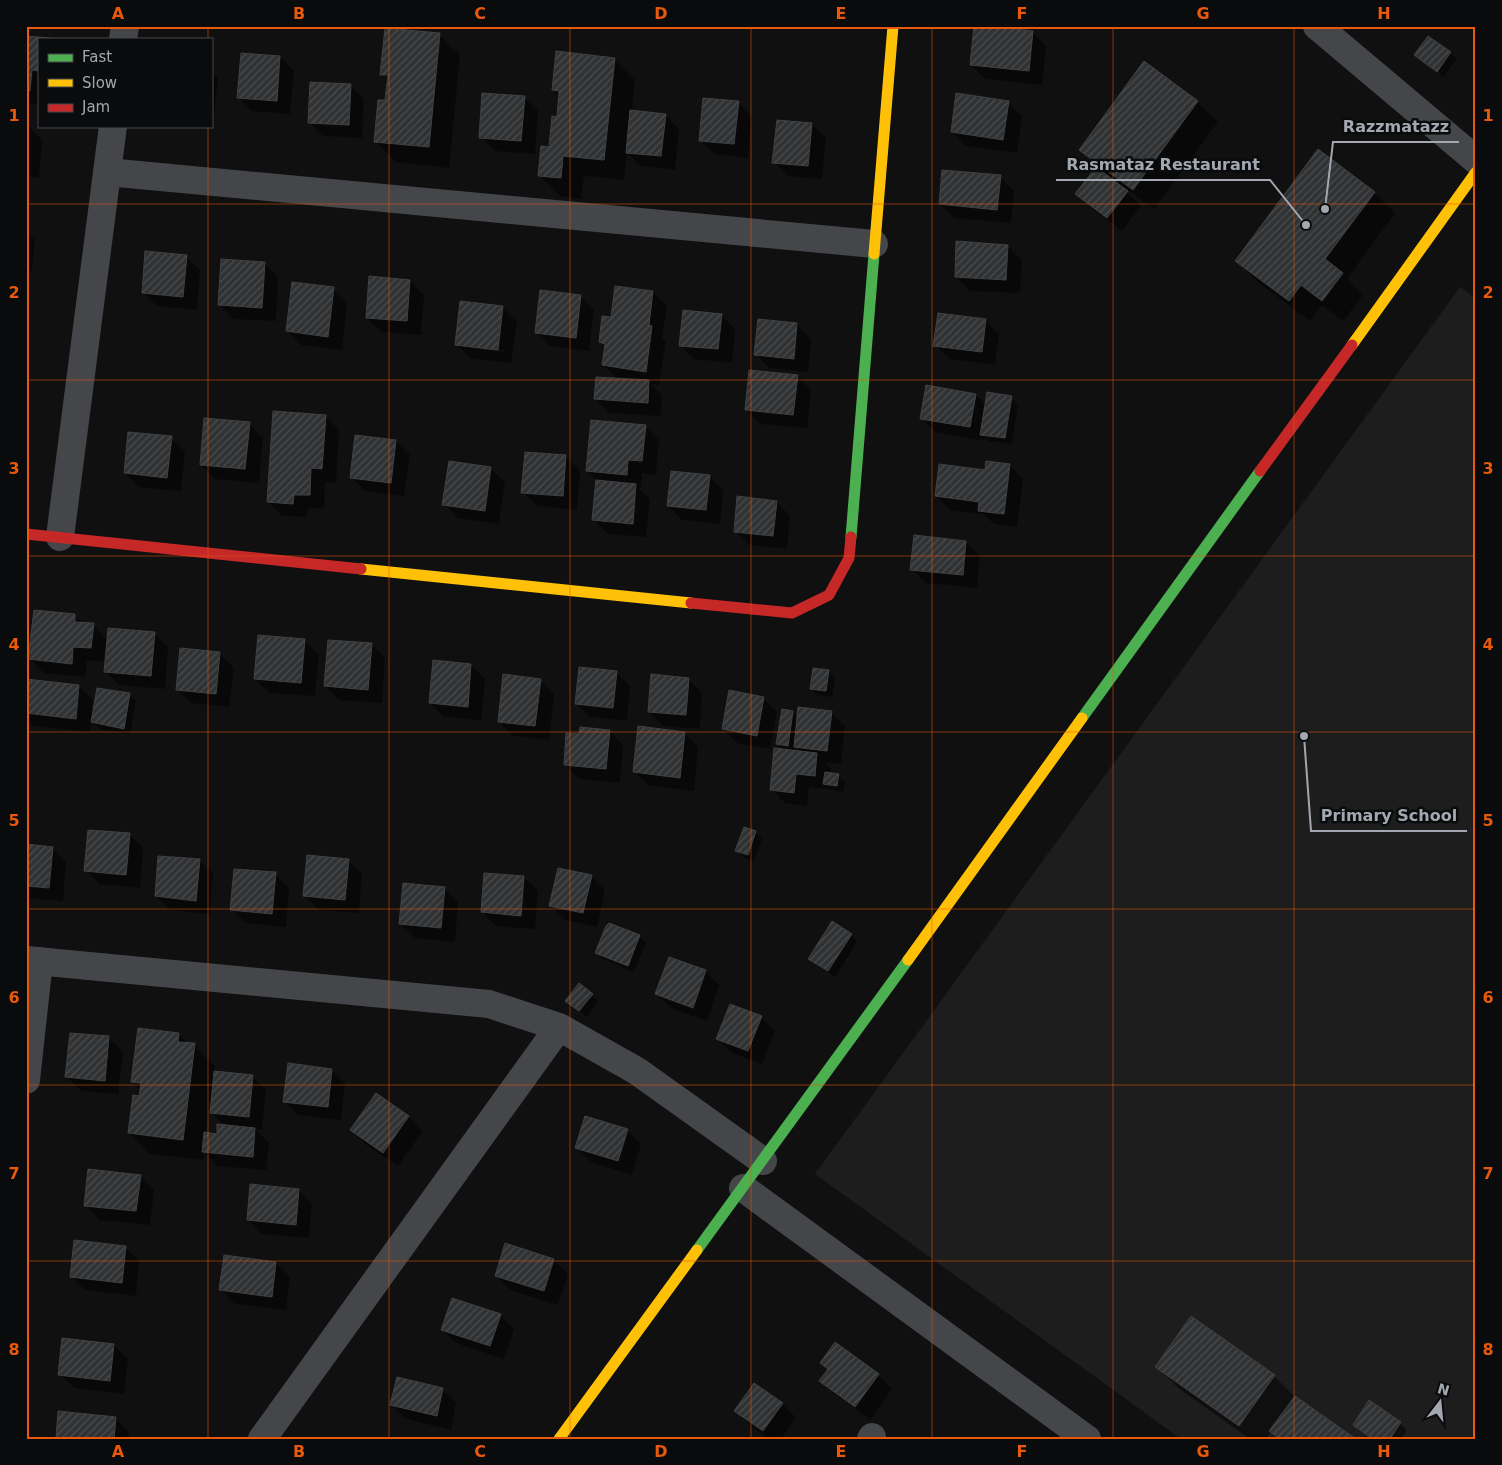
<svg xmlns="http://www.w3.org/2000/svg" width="1502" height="1465" font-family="'DejaVu Sans',sans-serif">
<defs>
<pattern id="building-hatch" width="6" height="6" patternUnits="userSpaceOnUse" patternTransform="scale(1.25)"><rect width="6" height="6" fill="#303133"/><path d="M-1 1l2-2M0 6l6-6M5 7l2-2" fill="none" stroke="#4b4c4e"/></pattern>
</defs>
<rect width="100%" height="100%" fill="#101010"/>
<path fill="#1d1d1e" d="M1460,287L1476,299V1439H1181L815,1174Z"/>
<g fill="#0007" fill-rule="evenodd">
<path d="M1038,26H1077V30Z"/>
<path d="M1032,32L1046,46L1042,85L985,79L971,65Z"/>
<path d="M439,35L460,55L449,168L396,162L375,141L387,102L389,81L382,74Z"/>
<path d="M39,39V104L26,103V46Z"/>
<path d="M1450,53L1457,59L1444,77L1416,55Z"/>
<path d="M280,57L294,71L290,114L252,111L238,97Z"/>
<path d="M614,59L635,80L632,111L665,115L679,129L675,170L641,166L627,153L624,180L584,176L581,199L560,196L540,176L550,148L558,118L560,97L553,90Z"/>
<path d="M211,71L218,78L213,128L192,126H211Z"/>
<path d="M350,85L364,99L362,138L323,136L309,122Z"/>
<path d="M524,97L538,111L535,154L495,151L481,137Z"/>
<path d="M1197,102L1218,122L1154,209L1124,187L1122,188L1141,206L1122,231L1091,208L1077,194L1102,171L1080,149Z"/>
<path d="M738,103L752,117L748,158L714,154L700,140Z"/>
<path d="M1008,103L1022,116L1017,153L966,146L952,132Z"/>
<path d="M812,124L826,138L822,179L788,176L774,162Z"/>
<path d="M26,126H28L42,140L39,178L26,176Z"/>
<path d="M1000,177L1014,191L1011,223L954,218L940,204Z"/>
<path d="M1374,193L1395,213L1347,279L1363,295L1343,321L1322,305L1310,321L1258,282L1237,261Z"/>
<path d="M26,232L35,240L32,271H26Z"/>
<path d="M1008,246L1022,260L1020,293L970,291L956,277Z"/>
<path d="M186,257L200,270L197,310L157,306L143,292Z"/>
<path d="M264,263L278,277L276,321L234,319L220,305Z"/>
<path d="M410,281L424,295L421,335L381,332L367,318Z"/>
<path d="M333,289L347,302L342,350L301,345L287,331Z"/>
<path d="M653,292L667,306L662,338L666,341L659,385L651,384L662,395L661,416L610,413L596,399L618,379L603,365L606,348L600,342L612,318Z"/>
<path d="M580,296L594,310L589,351L550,346L536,333Z"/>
<path d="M462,302L503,308L517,322L511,363L470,358L456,344ZM470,345L504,350V352L470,348Z"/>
<path d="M721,315L735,329L732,363L694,359L680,345Z"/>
<path d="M985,320L999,334L995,365L949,359L935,345Z"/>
<path d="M797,325L811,339L808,372L769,368L756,354Z"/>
<path d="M797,376L811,390L807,428L760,424L746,410Z"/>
<path d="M927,387L976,395L986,405L1011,397L1018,404L1012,444L988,441L985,437L984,441L935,432L922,418Z"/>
<path d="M325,416L339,430L336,483L325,482L324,509L308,508L307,517L282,516L268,502Z"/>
<path d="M249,424L263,438L259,483L215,479L201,465Z"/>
<path d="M645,426L659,440L656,475L642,473L641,488H638L650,499L646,537L608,534L594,520L597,480L587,470Z"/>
<path d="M171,438L185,452L181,491L139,487L125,473Z"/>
<path d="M396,441L410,455L404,496L365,491L351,477Z"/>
<path d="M566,457L580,471L577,510L537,506L523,492Z"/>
<path d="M450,463L491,469L505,482L499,524L458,518L444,504Z"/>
<path d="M1009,465L1023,479L1017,527L994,524L983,514L950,510L936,496L986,472Z"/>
<path d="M709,476L723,490L720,524L682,520L668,506Z"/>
<path d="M777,502L790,516L787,549L749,545L735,531Z"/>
<path d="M915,537L966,542L980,556L977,588L926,583L912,569Z"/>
<path d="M75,616L83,624L93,625L108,640L154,633L168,647L165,689L119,685L105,671L106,662L87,660L85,677L44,673L30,659Z"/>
<path d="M305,641L319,655L315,696L269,693L255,679Z"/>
<path d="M371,644L385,658L382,703L339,700L325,686Z"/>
<path d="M220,654L234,668L229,707L191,703L177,689Z"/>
<path d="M471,665L485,679L481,720L444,717L430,703Z"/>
<path d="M828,671L835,678L832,697L818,695L811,689Z"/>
<path d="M616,672L630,686L627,721L590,717L576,703Z"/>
<path d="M688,679L702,693L700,729L663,726L649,712Z"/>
<path d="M26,680L79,686L93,700L92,712H94L129,695L136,701L130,734L99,729L91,721L90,732L33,726L26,719Z"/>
<path d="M540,680L554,694L549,740L513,736L499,722Z"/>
<path d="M763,698L777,712L770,749L737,743L723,729Z"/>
<path d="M792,712L798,718L831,712L845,726L841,764L824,762L831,769L830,774L839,776L845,782L843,792L831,790L829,788V789L809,787L807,806L785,803L771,789L784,751L777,744ZM795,746L802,753L794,752Z"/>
<path d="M609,731L623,745L620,783L579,779L565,765L580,736Z"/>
<path d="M684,733L698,747L694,791L648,785L634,771Z"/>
<path d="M755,832L762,839L754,861L743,857L737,851Z"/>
<path d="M129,834L143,848L140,888L100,884L86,870Z"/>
<path d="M26,846L52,848L66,862L63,901L26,898Z"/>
<path d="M199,860L213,874L210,914L170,910L156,896Z"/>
<path d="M348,860L362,874L359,913L319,910L305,896Z"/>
<path d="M275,874L289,888L286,927L246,923L232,909Z"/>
<path d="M591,876L605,890L597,927L565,920L551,906Z"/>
<path d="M524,877L538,891L535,929L496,926L482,912Z"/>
<path d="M444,888L458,902L455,942L415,938L401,924Z"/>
<path d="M851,935L857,942L835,977L817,965L810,959Z"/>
<path d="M639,936L646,943L634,972L603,959L597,952Z"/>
<path d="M705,971L719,985L707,1021L671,1008L657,994Z"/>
<path d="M592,995L598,1001L587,1017L567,1000Z"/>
<path d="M761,1017L775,1031L762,1064L732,1053L718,1039Z"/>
<path d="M139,1029L179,1035L188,1044L194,1045L215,1066L214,1072L252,1076L266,1090L262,1130L255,1129L269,1143L266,1170L217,1166L204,1152L203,1160L150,1154L129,1133L141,1091L132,1082ZM210,1102L213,1103L212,1113L225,1126L218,1135L206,1134Z"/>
<path d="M109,1038L123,1052L118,1094L81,1091L67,1077Z"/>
<path d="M331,1070L345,1084L341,1120L298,1115L284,1101Z"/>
<path d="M376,1094L409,1117L423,1131L398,1166L365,1144L351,1130Z"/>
<path d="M627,1130L641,1144L632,1175L591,1162L577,1148Z"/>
<path d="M140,1176L154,1190L150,1225L100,1220L86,1206Z"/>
<path d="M298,1190L312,1204L309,1238L262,1234L248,1220Z"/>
<path d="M506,1244L554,1260L568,1274L558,1305L510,1290L497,1276Z"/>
<path d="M125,1247L139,1261L136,1296L85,1290L71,1276Z"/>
<path d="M276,1263L290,1277L286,1310L235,1304L221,1290Z"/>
<path d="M500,1315L514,1329L504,1359L456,1343L442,1330Z"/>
<path d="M1192,1318L1274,1376L1295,1397L1354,1439H1278L1271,1431L1266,1439H1250L1178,1388L1157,1367Z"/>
<path d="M835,1344L878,1375L892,1389L870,1420L835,1394L821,1380L829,1370L821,1363Z"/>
<path d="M114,1345L128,1359L124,1394L74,1388L60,1374Z"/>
<path d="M755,1385L783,1404L796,1418L781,1439H770L750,1425L736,1411Z"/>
<path d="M442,1389L456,1403L451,1430L406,1419L392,1405Z"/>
<path d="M115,1418L129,1432L128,1439H57Z"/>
<path d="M1400,1423L1407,1430L1401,1439H1372L1354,1425Z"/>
</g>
<g fill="url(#building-hatch)" stroke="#404143">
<path d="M974,26H991L1033,31L1029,71L970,65Z"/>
<path d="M385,28L440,33L429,147L374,142L378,100H385L388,75H380Z"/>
<path d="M27,36L60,39H39V71L32,70L30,91L26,90Z"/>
<path d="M1428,36L1451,52L1437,72L1414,55Z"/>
<path d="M556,51L615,58L604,160L563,156L561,178L538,176L541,146L549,147L552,116L557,117L559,91L552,90Z"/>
<path d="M241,53L280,56L277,101L237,98Z"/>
<path d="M1144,61L1198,101L1133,190L1079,150Z"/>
<path d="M310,82L351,84L349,125L308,123Z"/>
<path d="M482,93L525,96L521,141L479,138Z"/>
<path d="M956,93L1009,101L1003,140L951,132Z"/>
<path d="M703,98L739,101L734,144L699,141Z"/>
<path d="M630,110L666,114L661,156L626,153Z"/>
<path d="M777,120L812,123L808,166L772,163Z"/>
<path d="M1318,149L1375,192L1325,259L1343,273L1322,301L1301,285L1289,301L1235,261Z"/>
<path d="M1096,167L1128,191L1107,218L1075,194Z"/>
<path d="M942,170L1001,175L997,210L939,204Z"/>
<path d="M956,241L1008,245L1006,280L955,277Z"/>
<path d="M145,251L187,255L183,297L142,293Z"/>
<path d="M221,259L265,262L262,308L218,305Z"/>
<path d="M369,276L410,280L407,321L366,318Z"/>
<path d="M292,282L334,287L328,337L286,331Z"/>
<path d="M615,286L653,291L649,325L652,326L646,372L602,365L605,344L599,342L602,316L611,317Z"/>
<path d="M540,290L581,295L576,338L535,333Z"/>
<path d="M460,301L503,306L498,350L455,345Z"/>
<path d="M683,310L722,314L718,349L679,346Z"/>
<path d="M938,313L986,319L982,352L933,346Z"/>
<path d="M758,319L797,323L794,359L754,355Z"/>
<path d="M749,370L798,375L793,415L745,410Z"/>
<path d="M596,377L649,380L648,403L594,399Z"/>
<path d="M926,385L976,394L970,427L920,419Z"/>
<path d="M987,392L1012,396L1005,438L980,435Z"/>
<path d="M273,411L326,415L322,469L311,468L310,495H294L293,504L267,502Z"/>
<path d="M204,418L250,422L245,469L200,465Z"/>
<path d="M591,420L646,425L642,461L628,460L627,475L586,471Z"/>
<path d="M128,432L172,436L167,478L124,473Z"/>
<path d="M355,435L396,440L391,483L350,478Z"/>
<path d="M525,452L566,455L563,496L521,493Z"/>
<path d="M449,461L491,467L485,511L442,505Z"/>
<path d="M986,461L1010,464L1004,514L978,511L979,502L935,496L939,464L985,470Z"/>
<path d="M671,471L710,475L706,510L667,506Z"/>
<path d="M596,480L636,484L633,524L592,520Z"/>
<path d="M737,496L777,501L773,536L734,532Z"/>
<path d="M914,535L966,541L963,575L910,570Z"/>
<path d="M34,610L75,614V622L94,623L91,648L73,647L72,664L28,659Z"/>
<path d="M108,628L155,632L151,676L104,672Z"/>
<path d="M258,635L305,639L301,683L254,679Z"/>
<path d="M328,640L372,643L368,690L324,686Z"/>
<path d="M180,648L220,652L216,694L176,690Z"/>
<path d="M433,660L471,664L468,707L429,703Z"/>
<path d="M579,667L617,671L613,708L575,704Z"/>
<path d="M813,668L829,670L826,691L810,689Z"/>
<path d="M503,674L541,679L535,726L498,722Z"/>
<path d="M651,674L689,678L686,715L648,712Z"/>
<path d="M26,679L79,685L76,719L26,713Z"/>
<path d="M97,688L130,693L124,729L91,722Z"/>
<path d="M729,690L764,697L757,736L722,729Z"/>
<path d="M798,707L832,711L827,751L794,747Z"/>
<path d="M782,709L793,711L788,746L776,744Z"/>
<path d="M638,726L685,732L680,778L633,772Z"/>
<path d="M580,727L610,730L606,769L564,765L566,733L579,734Z"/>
<path d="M774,748L817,753L815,776L796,774L794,793L770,790Z"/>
<path d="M825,772L839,774L837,786L823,784Z"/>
<path d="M744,827L756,831L748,855L735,851Z"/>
<path d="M88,830L130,833L126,875L84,871Z"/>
<path d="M26,844L53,847L49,888L26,886Z"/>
<path d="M307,855L349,859L345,900L303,896Z"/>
<path d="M158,856L200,859L196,901L155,896Z"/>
<path d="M558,868L592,875L583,913L549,906Z"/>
<path d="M234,869L276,872L272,914L230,910Z"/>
<path d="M484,873L524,876L521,916L481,912Z"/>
<path d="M403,883L445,887L441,928L399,924Z"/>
<path d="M832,921L852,934L828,971L808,959Z"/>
<path d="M609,923L640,935L628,966L595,953L606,926Z"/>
<path d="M669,957L706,970L693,1008L655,994Z"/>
<path d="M579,983L593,994L579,1011L565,1001Z"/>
<path d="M730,1004L762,1016L748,1051L716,1039Z"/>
<path d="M138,1028L179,1033L178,1042L195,1043L183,1140L128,1133L133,1095L139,1096L141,1083L131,1082Z"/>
<path d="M70,1033L109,1036L105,1081L65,1077Z"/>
<path d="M288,1063L332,1069L328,1107L283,1102Z"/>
<path d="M214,1071L253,1075L249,1117L210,1113Z"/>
<path d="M376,1093L409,1116L383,1153L350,1130Z"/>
<path d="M585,1116L628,1129L618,1161L575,1148Z"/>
<path d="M217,1124L255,1128L253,1157L202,1152L204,1132L217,1134Z"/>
<path d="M88,1169L141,1175L136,1211L84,1206Z"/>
<path d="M250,1184L299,1189L296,1225L247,1220Z"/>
<path d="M74,1240L126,1246L122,1283L70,1277Z"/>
<path d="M505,1243L554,1259L544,1291L495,1276Z"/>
<path d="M224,1255L276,1262L272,1297L219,1290Z"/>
<path d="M452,1298L501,1314L490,1346L441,1330Z"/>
<path d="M1191,1316L1275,1375L1239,1426L1155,1367Z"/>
<path d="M62,1338L114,1344L110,1381L58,1375Z"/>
<path d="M835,1342L879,1374L855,1407L819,1381L828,1369L820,1363Z"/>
<path d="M397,1377L443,1388L437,1416L390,1405Z"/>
<path d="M754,1383L783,1403L763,1431L734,1411Z"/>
<path d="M1295,1396L1356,1439H1280L1269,1431Z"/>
<path d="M1369,1400L1401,1422L1390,1439H1373L1353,1425Z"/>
<path d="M58,1411L116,1417L114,1439H56Z"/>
</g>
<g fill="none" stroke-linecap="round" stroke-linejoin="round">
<g stroke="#444649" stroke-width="28">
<path d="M1317,26L1476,160"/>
<path d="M123,39L125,26"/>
<path d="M107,172L874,244"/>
<path d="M60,537L113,126"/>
<path d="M26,960L489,1004L559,1027L637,1071L763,1161"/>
<path d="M26,1080L39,961"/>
<path d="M743,1188L1087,1439"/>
<path d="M262,1439L559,1027"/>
<path d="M871,1439L872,1437"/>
</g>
<g stroke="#4caf50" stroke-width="11">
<path d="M851,537L874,254"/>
<path d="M1082,718L1260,471"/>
<path d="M697,1250L908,960"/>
</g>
<g stroke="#ffc107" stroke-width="11">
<path d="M874,254L893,26"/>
<path d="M1352,345L1476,172"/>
<path d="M361,569L691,603"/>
<path d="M908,960L1082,718"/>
<path d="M559,1439L697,1250"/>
</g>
<g stroke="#c62828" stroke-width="11">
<path d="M1260,471L1352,345"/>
<path d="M26,534L361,569"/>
<path d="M691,603L792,613L829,595L849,558L851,537"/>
</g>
</g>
<path fill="none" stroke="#e8590c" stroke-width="1" stroke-opacity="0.55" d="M208,26V39M389,26V1439M570,26V1439M751,26V1439M932,26V1439M1113,26V1439M1294,26V1439M208,126V1439M26,204H1476M26,380H1476M26,556H1476M26,732H1476M26,909H1476M26,1085H1476M26,1261H1476"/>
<path fill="none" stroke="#a2a7b0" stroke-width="2" d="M1325 209L1333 142H1459M1306 225L1270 180H1056M1304 736L1311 831H1467"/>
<g fill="#a2a7b0" stroke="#0a0b0c" stroke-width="2">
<circle cx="1325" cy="209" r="5"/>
<circle cx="1306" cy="225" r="5"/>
<circle cx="1304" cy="736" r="5"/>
</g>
<g font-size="16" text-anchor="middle" font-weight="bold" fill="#a2a7b0" stroke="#0a0b0c" stroke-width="5" stroke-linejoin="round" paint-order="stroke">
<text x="1396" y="132">Razzmatazz</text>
<text x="1163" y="170">Rasmataz Restaurant</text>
<text x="1389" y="821">Primary School</text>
</g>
<rect width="1502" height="1465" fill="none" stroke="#0a0b0c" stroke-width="55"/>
<rect x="38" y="38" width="175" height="90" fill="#0a0b0c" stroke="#47494e"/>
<rect x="48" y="54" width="25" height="8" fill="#4caf50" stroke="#47494e"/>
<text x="82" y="62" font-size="15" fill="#a2a7b0">Fast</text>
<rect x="48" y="79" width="25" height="8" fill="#ffc107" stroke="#47494e"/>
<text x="82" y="88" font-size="15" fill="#a2a7b0">Slow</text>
<rect x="48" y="104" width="25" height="8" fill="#c62828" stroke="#47494e"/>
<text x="82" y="112" font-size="15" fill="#a2a7b0">Jam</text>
<g transform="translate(1440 1402) rotate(16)" stroke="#0a0b0c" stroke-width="4" paint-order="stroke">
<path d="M0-4L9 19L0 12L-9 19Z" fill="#a2a7b0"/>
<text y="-8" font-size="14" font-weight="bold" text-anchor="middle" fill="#a2a7b0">N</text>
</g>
<rect x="28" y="28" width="1446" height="1410" fill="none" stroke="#e8590c" stroke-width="2"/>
<g font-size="16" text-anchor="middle" font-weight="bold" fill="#e8590c">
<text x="118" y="19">A</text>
<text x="299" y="19">B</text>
<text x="480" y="19">C</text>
<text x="661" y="19">D</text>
<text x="841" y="19">E</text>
<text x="1022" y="19">F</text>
<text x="1203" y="19">G</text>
<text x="1384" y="19">H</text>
<text x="14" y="121">1</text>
<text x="1488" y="121">1</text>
<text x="14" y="298">2</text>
<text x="1488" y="298">2</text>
<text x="14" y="474">3</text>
<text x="1488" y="474">3</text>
<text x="14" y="650">4</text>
<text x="1488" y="650">4</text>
<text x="14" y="826">5</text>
<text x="1488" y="826">5</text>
<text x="14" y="1003">6</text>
<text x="1488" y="1003">6</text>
<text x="14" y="1179">7</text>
<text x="1488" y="1179">7</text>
<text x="14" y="1355">8</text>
<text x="1488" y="1355">8</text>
<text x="118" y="1457">A</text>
<text x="299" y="1457">B</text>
<text x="480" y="1457">C</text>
<text x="661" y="1457">D</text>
<text x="841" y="1457">E</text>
<text x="1022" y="1457">F</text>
<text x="1203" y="1457">G</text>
<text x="1384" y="1457">H</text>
</g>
</svg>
